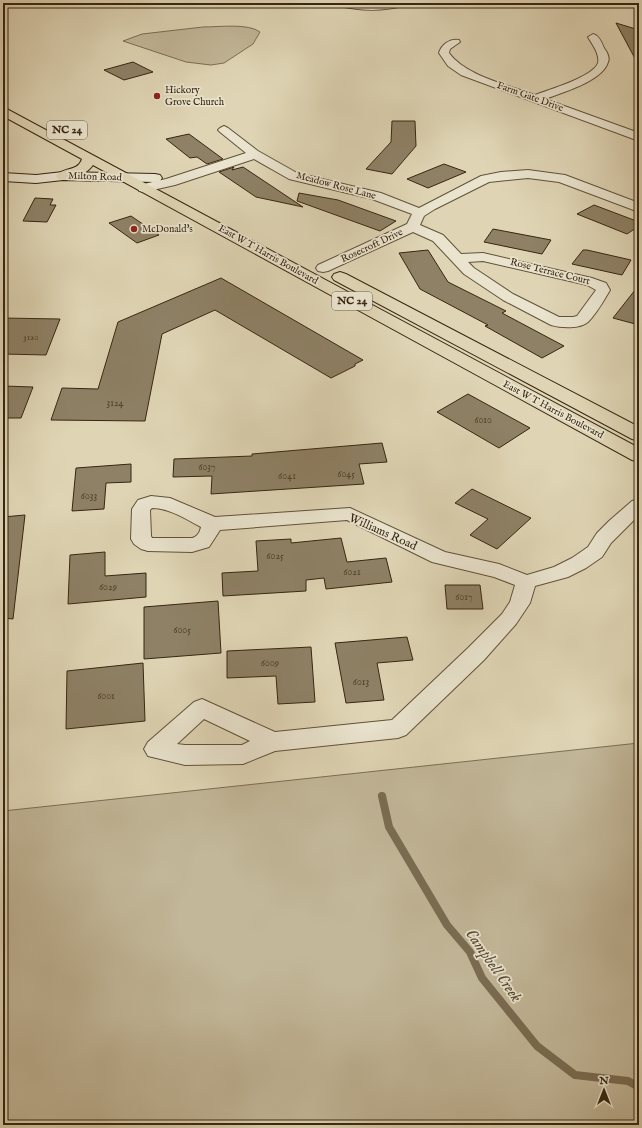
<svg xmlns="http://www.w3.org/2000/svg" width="642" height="1128" font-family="'IM FELL English',serif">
<rect width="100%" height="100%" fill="#dfd5b5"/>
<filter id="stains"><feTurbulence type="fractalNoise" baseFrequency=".005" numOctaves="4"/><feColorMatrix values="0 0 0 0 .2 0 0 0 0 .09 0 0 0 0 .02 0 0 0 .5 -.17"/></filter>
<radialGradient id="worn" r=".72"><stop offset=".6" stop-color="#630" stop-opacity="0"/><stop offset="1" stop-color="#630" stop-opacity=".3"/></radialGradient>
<g fill="#c2b799" stroke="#7c6e55">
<path d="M203,27C219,27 248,23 260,32L253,44L224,63L211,65L186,62L123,41L142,34Z"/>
<path d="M639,743V1125H3V811Z"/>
</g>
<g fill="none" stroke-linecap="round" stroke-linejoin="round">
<path stroke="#7a6c52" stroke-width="8" d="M382,796L389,827L447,925L470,952L482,978L537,1046L575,1075L628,1081L639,1087"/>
</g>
<g fill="#8e8166" stroke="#372611">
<path d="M616,23L639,30V66Z"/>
<path d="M133,62L153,72L124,80L104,70Z"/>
<path d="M392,121H415L416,146L392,174L366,169L391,142Z"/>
<path d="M189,134L223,159L207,164L197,157L190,158L166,139Z"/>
<path d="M444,164L466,172L428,188L407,179Z"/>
<path d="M234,167L232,170L243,167L303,207L256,197L219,172Z"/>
<path d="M299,193L338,200L396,221L380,231L297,201Z"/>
<path d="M35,198L53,199L50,205H56L47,222L23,221Z"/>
<path d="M594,205L639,222V226L627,234L577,214Z"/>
<path d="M131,216L159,235L137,243L109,223Z"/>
<path d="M493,229L551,240L542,254L484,242Z"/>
<path d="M428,250L448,282L506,311L502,313L564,346L542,358L485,326L488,325L420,289L399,253Z"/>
<path d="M583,250H587L631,260L622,275L572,264Z"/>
<path d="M221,278L363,360L355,364V366L331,378L215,310L162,334L145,421L51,420L62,388L98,389L118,322Z"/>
<path d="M639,285V325L613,318Z"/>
<path d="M3,318L60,319L46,355L3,354Z"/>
<path d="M3,386L33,387L21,418H3Z"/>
<path d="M468,394L530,428L499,448L437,412Z"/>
<path d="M382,443L387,462L359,464L364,484L211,494L212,476L173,477L174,459L252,456V454Z"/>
<path d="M131,464V482L106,483L104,509L72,511L76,468Z"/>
<path d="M472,489L531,518L497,549L470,535L488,519L455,503Z"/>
<path d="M25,515L13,619L3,618V517Z"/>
<path d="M341,538L347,562L386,558L392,582L326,589L324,578L306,580V591L223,596L222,573L258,571L256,541L291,539V543Z"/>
<path d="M105,552V576L146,573V597L68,604L70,555Z"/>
<path d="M445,585H480L483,609H447Z"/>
<path d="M218,601L221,653L144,659V607Z"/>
<path d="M407,637L413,660L377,663L384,700L346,703L335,643Z"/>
<path d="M311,647L315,702L278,704L276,676L227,678V651Z"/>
<path d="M143,663L145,721L66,729L67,671Z"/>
</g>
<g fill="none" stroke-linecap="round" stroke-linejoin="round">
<defs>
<g id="street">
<path d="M333,3L370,5L408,3L406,5C382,12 359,11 335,5Z"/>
<path d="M593,34C599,35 602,43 604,48C607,52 610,58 608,62C603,81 561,93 545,99L639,133V141L461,75L448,66L439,53C441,45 450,38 459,40L460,42L450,49L449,53C466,76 508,85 535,95C548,90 593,77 598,63C600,54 592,44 588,37Z"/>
<path d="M224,126L228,128L258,151L297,173L381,193L419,208L481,176L501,172L528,170L565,175L639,203V212L559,182L528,178L489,182L435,209L424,216L420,225L443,235L461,254L483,253L592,278L606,283L610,290C604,300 597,313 588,322C580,329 561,328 551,325L503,300L464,274L433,241L413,232L328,271L323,272L318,271L316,268L318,265L407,224L412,214L372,199L289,179L254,159L175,185L144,192L139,191L138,188L139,185L166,179L246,153L220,132L218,130L220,128ZM483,261L587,285L596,290L577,316L573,317H559L513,294L474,268L468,262Z"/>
<path d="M151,496L170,498L215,517L350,508L445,552L499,564L527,575L554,567L572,558L588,547L597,533L609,521L632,501L639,499V515L611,543L602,557L586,568L568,577L535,586L530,603L516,624L484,660L406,735L398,738L275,751L243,764L185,765L148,756L144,749L148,742L194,702L202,699L275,732L392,720L468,648L502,614L510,602L515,585L494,577L432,562L347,520L220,530L209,547L192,552L148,551L141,549L134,544L131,539L132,509L138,500ZM152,508C169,508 186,519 201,527C200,532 197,537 192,538H152L151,536L150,510ZM204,719L250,741L242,745H185L177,744Z"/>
</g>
<path id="secondary" d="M63,172L155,174L160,175L162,178L160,181L155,182L63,180L36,183L3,181V173L36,175Z"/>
<g id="primary">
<path d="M3,107L639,448V462L632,460L93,165C86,175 70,182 58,179L56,176C62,167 78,172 82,159L3,116Z"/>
<path d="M340,272L346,274L639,427V441L632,439L334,280L332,277L334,274Z"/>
</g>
</defs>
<use href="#street" stroke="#61523a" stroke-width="2"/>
<use href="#secondary" stroke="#372611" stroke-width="2"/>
<use href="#primary" stroke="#372611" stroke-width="2"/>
<use href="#street" fill="#eae4cf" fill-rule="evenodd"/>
<use href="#secondary" fill="#eae4cf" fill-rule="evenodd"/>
<use href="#primary" fill="#dfd5b5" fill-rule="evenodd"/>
</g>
<g fill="#8f2418" stroke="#eae4cf" stroke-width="1.5">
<circle cx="157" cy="96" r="4"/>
<circle cx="134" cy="229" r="4"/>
</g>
<g text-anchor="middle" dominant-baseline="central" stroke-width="3.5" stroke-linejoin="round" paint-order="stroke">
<g font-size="9" fill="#4d3d26">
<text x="31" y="337">3120</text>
</g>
<g font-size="10" fill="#372611" stroke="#eae4cf" text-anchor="start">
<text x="165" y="90">Hickory<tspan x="165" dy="12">Grove Church</tspan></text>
<text x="142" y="229">McDonald's</text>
</g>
<g font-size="10" fill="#372611" stroke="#eae4cf">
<text transform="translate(530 97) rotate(20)">Farm Gate Drive</text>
<text transform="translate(95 177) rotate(2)">Milton Road</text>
<text transform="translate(336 186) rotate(15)">Meadow Rose Lane</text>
<text transform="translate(372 246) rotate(-25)">Rosecroft Drive</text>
<text transform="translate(268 255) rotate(29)">East W T Harris Boulevard</text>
<text transform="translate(550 272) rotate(14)">Rose Terrace Court</text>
<text transform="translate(553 410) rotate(28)">East W T Harris Boulevard</text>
</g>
<g font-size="10" fill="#4d3d26">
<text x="115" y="403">3124</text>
<text x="483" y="420">6010</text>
<text x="207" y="467">6037</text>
<text x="346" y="474">6045</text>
<text x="287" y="476">6041</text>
<text x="89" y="496">6033</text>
<text x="275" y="556">6025</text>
<text x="352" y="572">6021</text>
<text x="108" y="587">6029</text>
<text x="464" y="597">6017</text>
<text x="182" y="630">6005</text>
<text x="270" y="663">6009</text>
<text x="361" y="682">6013</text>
<text x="106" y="696">6001</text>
</g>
<g fill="#eae4cf" stroke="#6d5f4a" stroke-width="1">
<rect x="47" y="121" width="40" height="18" rx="3"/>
<rect x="332" y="292" width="40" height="18" rx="3"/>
</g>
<g font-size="11" font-weight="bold" fill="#372611">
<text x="67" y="130">NC 24</text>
<text x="352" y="301">NC 24</text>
</g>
<g font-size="12" fill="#372611" stroke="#eae4cf">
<text transform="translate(383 532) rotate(24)">Williams Road</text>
</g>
<g font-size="16" font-style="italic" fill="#584931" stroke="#eae4cf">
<text transform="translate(493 966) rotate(55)">Campbell Creek</text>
</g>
</g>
<rect width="642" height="1128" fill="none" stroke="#dfd5b5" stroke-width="16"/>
<rect x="4" y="4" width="634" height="1120" fill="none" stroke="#372611" stroke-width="2"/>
<rect x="8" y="8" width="626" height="1112" fill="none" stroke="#372611"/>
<g transform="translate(604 1090)" stroke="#eae4cf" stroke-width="3" paint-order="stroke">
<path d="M0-3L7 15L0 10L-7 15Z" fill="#372611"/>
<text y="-6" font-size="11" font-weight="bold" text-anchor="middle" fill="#372611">N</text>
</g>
<rect width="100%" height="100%" filter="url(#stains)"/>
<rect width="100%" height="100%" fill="url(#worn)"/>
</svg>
